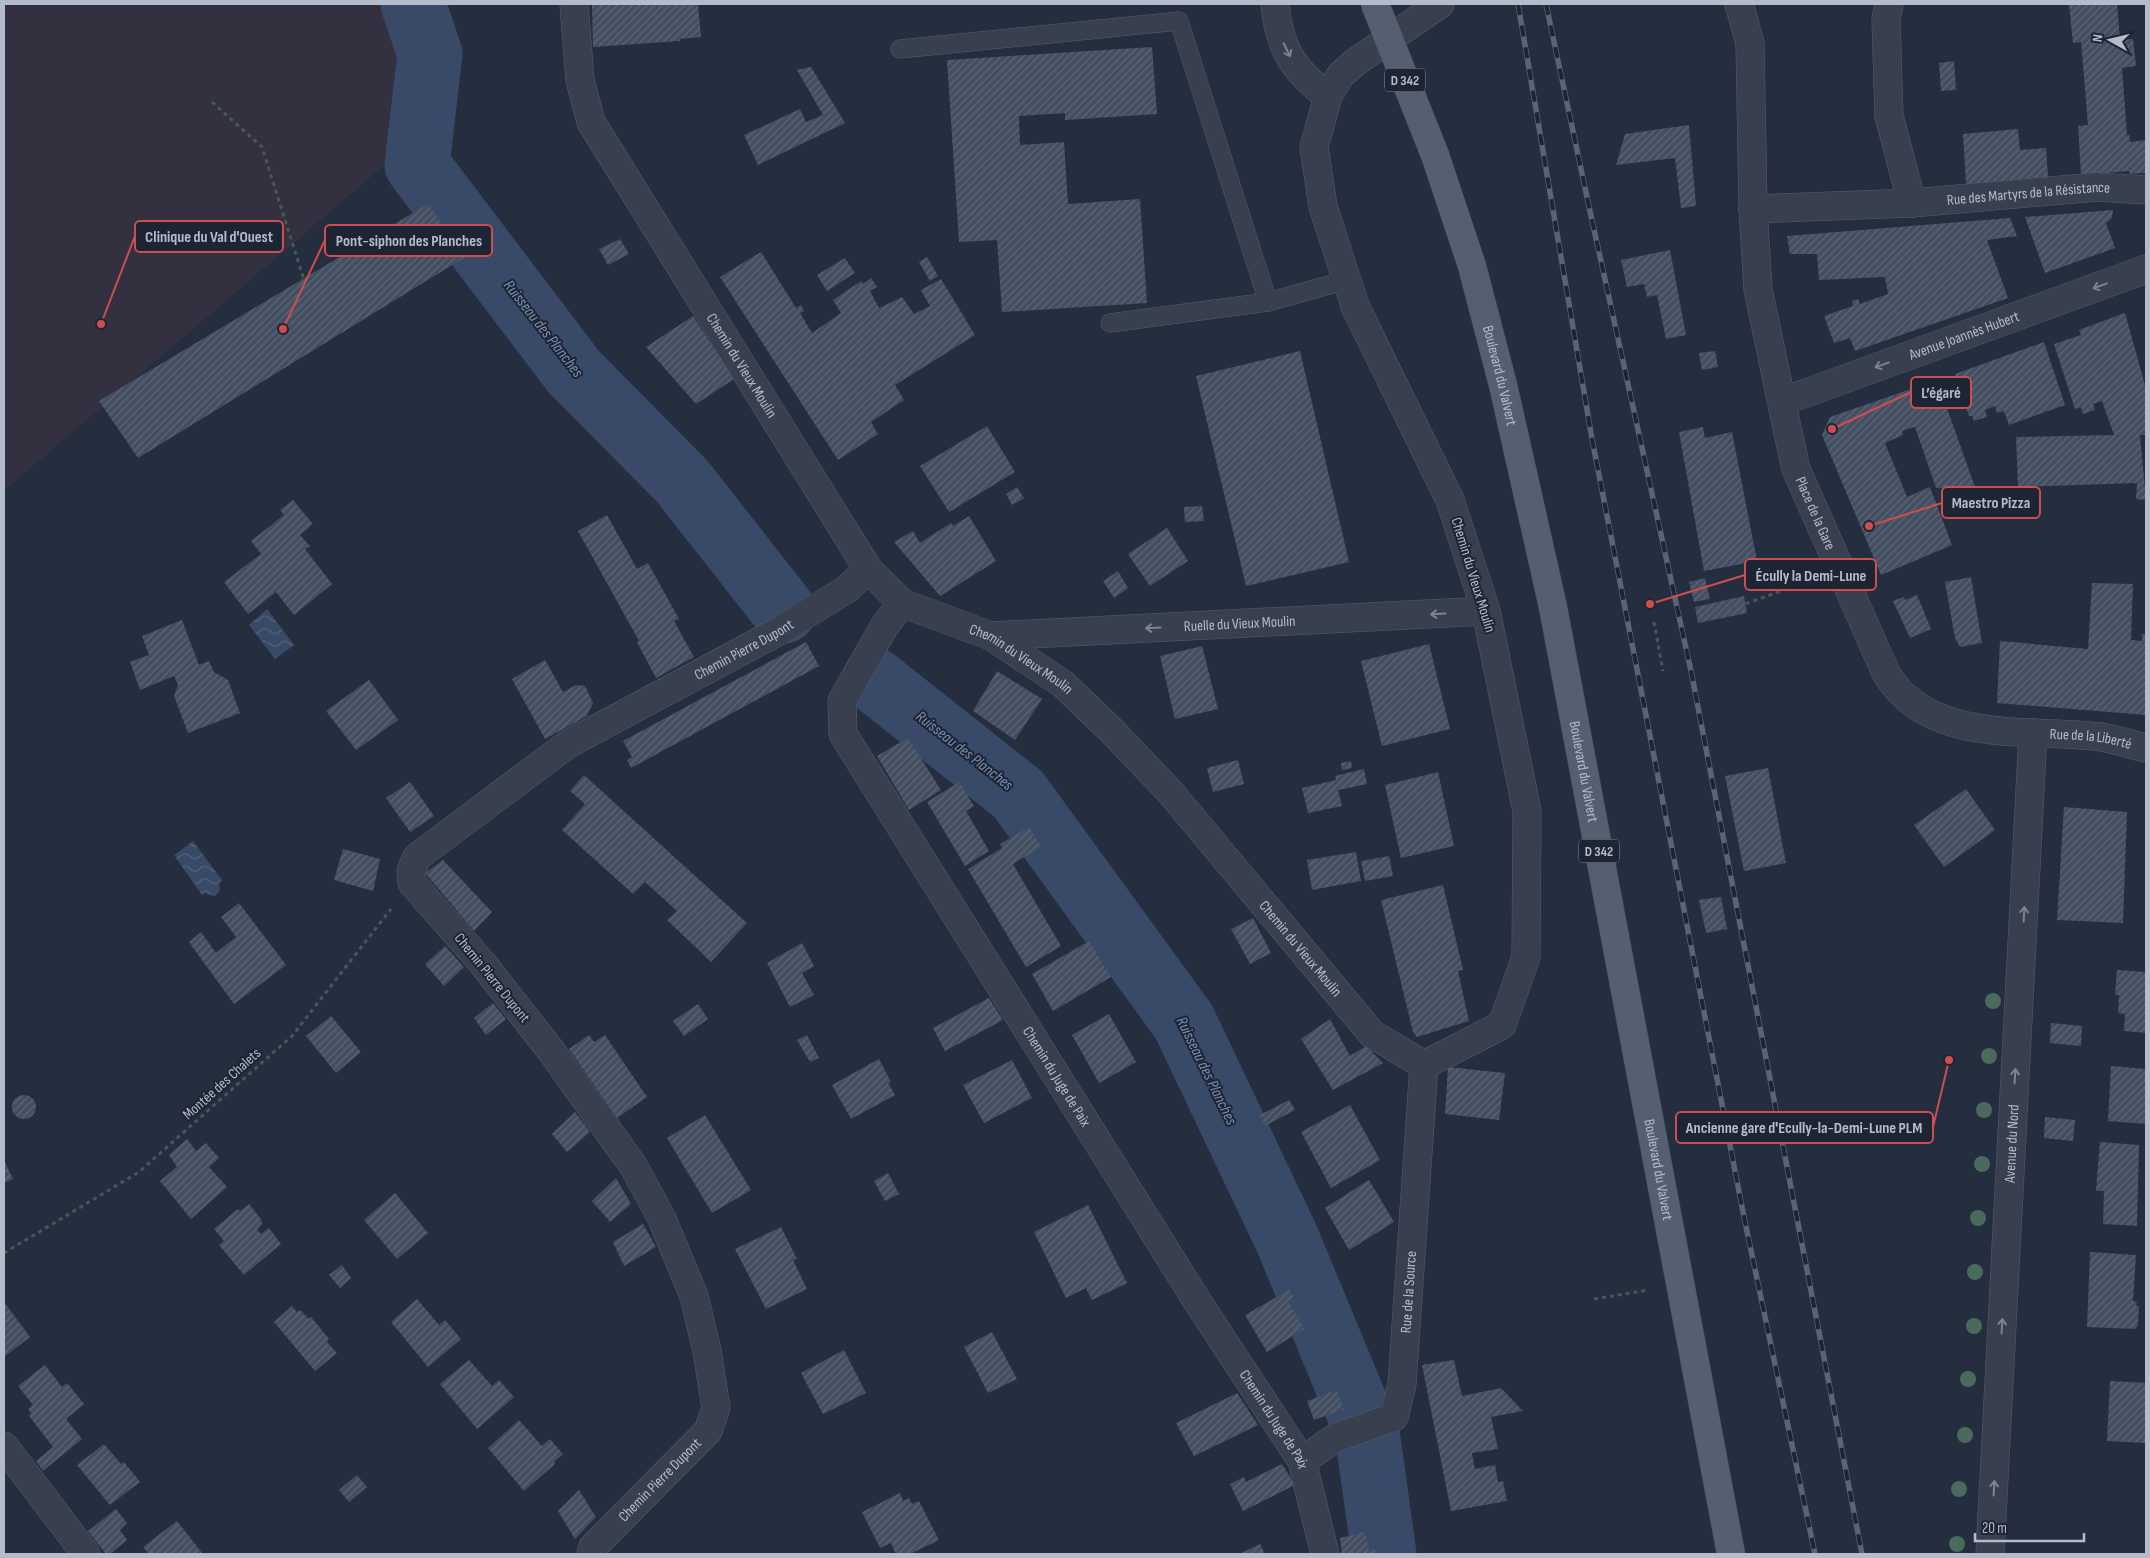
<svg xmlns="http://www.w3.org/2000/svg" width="2150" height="1558" font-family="'Sofia Sans Condensed',sans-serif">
<defs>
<pattern id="water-waves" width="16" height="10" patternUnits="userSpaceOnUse" patternTransform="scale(1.25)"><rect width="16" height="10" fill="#384a68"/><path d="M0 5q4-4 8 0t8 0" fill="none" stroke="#52627c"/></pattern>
<pattern id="building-hatch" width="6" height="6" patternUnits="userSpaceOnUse" patternTransform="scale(1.25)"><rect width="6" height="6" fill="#434e61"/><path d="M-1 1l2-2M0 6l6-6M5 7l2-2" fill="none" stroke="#5c6676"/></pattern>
</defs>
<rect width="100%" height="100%" fill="#242e3f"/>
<path fill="#33303f" d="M4,4H404L414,21L422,55L415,105L393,158L4,491Z"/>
<g fill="url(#water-waves)">
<path d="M267,609L294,645L275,659L249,625Z"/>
<path d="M193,841L222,880L219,883L220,891L215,896L205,893L202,895L174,855Z"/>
</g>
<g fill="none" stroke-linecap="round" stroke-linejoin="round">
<g stroke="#384a68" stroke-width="65">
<path d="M413,4L430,54L417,165L574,372L682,481L784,611"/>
<path d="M874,680L1018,794L1184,1022L1287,1239L1367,1432L1384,1554"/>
</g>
</g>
<g fill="url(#building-hatch)">
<path d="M592,4H698L701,37L680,39V41L593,47Z"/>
<path d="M2069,4H2117L2120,40L2133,39L2136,66L2122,68L2127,135H2129L2130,142L2146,140V173L2130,174L2129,171L2081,175L2078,126L2088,125L2081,42L2073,43Z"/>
<path d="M1152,47L1157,114L1065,120V113L1019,116L1020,145L1064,142L1068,204L1140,199L1147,303L1002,312L997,240L959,242L947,60Z"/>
<path d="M1954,61L1956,90L1941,91L1939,63Z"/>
<path d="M811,67L845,123L758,165L744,135L800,109L806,122L823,115L797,70Z"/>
<path d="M1689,125L1696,206L1681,208L1675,158L1616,165L1625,134Z"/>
<path d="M2018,129L2020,150L2046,148L2048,177L1966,184L1963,134Z"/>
<path d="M428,204L465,257L138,458L99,401Z"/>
<path d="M2113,210L2112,218L2106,223L2115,248L2045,273L2025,217Z"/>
<path d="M2010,218L2017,236L1987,240L2008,298L1855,351L1850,338L1834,343L1824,316L1853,306L1852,301L1858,299L1860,304L1888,294L1885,277L1819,280L1817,254H1790L1787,236Z"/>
<path d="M620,239L629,254L608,265L599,249Z"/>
<path d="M1670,250L1686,335L1666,339L1657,295L1647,297L1644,284L1627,287L1621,260Z"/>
<path d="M761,252L796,308L801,305L804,311L800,313L812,333L841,313L833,300L861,281L863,284L871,278L877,287L870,291L879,308L902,297L914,314L930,306L921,290L941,279L975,335L895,385L904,400L871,422L878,434L838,460L720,277Z"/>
<path d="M927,257L938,276L930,281L919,262Z"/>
<path d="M845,258L855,273L827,291L817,275Z"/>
<path d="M2125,313L2146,389V435H2140L2146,500L2136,499L2137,483L2018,487L2016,437L2114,435L2102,401L2093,404L2095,410L2083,414L2081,407L2075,409L2054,344L2081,335L2079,330Z"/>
<path d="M693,316L734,379L696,404L646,347Z"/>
<path d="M2044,342L2065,405L2009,425L2004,411L1997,413L1995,406L1985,410L1987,417L1974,421L1972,416H1969L1955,374Z"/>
<path d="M1300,351L1349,562L1246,586L1196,376Z"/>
<path d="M1715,351L1718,367L1702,370L1699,353Z"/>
<path d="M1937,380L1975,487L1936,488L1915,427L1902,431L1903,435L1885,443L1907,497L1930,487L1952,545L1881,575L1822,435L1830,417Z"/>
<path d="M987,426L1015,472L949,512L920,466Z"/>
<path d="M1703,427L1705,438L1732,432L1757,561L1704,571L1679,432Z"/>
<path d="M1017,487L1024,498L1012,505L1006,494Z"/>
<path d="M293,500L313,524L300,535L310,546L305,549L332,584L294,615L276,592L248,614L224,582L261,554L251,541L284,515L280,510Z"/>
<path d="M1202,506L1204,521L1185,522L1184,507Z"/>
<path d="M607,515L637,569L648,563L679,619L674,621L694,657L656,678L637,642L639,641L578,531Z"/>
<path d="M969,516L996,561L940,596L894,542L913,531L920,543L951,523L953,526Z"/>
<path d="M1167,528L1188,561L1150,586L1128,554Z"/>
<path d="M1118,571L1128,588L1114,598L1103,581Z"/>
<path d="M1971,577L1982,643L1960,647L1955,638L1945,582Z"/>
<path d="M1705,578L1710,599L1694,602L1689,582Z"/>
<path d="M2092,583L2133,584L2131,640L2142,641V634H2146V715L1997,703L2000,641L2088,649Z"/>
<path d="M1917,595L1931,629L1910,638L1893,601L1904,597L1905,600Z"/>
<path d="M1744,596L1747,613L1698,623L1695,607Z"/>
<path d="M182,620L199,665L209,661L214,672L228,680L240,713L188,733L174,696L178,685L174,676L140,690L130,662L149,655L142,636Z"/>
<path d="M806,642L819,666L631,768L627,760L632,757L623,741Z"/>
<path d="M1429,644L1450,729L1382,746L1361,661Z"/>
<path d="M1202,646L1218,709L1175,719L1160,656Z"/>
<path d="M545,660L563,692L576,685L585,686L593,703L587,716L545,739L512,679Z"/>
<path d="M997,671L1042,699L1015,740L973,711Z"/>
<path d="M369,680L398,720L356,750L326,711Z"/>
<path d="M908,738L941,790L909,810L877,756Z"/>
<path d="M1238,760L1244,784L1213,792L1207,768Z"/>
<path d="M1351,761L1352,768L1342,770L1341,763Z"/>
<path d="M1768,768L1786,863L1744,871L1725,776Z"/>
<path d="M1364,769L1367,784L1338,790L1342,806L1308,813L1302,788L1336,780L1335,776Z"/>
<path d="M1438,772L1454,846L1401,858L1385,785Z"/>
<path d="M584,775L747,923L711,962L667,920L677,911L645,882L633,894L562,830L585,804L570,791Z"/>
<path d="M410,782L434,816L410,832L386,798Z"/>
<path d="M959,782L974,806L966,811L989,851L965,866L927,802Z"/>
<path d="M1966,789L1995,830L1944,867L1914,825Z"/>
<path d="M2064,807L2127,812L2123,923L2057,920Z"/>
<path d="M1029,827L1041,847L1013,864L1061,946L1026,967L968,869L1002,848L1000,844Z"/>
<path d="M343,849L380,859L373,891L334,880Z"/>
<path d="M1356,852L1361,881L1312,890L1307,860Z"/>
<path d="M1389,856L1393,876L1365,881L1361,861Z"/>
<path d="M443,860L492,912L474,931L425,873Z"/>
<path d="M1443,885L1463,970L1458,971L1469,1021L1417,1037L1413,1032L1381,900Z"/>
<path d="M1721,897L1727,929L1706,933L1699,900Z"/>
<path d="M239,903L286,965L234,1004L189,942L201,932L216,953L236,937L221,917Z"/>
<path d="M1253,918L1271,953L1250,964L1231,929Z"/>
<path d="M1089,941L1111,977L1053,1011L1032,974Z"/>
<path d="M802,943L814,966L802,973L814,995L790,1007L767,963Z"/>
<path d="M445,946L464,967L444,986L425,964Z"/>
<path d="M2117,970L2146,972V1033L2124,1031L2125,1014L2118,1013L2119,995H2115Z"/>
<path d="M989,998L1003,1020L945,1051L933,1028Z"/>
<path d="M493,1003L506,1019L486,1035L474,1018Z"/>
<path d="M698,1004L708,1019L684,1036L673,1021Z"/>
<path d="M1109,1014L1136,1062L1099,1083L1072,1035Z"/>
<path d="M331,1016L361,1052L336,1073L306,1036Z"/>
<path d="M1330,1019L1350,1056L1366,1046L1383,1063L1333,1090L1301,1039Z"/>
<path d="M2051,1023L2082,1026L2081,1046L2050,1043Z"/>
<path d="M589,1035L594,1042L605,1035L647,1097L617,1118L569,1049Z"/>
<path d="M807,1035L819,1058L810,1062L797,1040Z"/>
<path d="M879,1059L891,1082L888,1083L895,1095L851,1119L832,1085Z"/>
<path d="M1012,1060L1032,1098L984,1123L963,1085Z"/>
<path d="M2111,1066L2146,1069V1124L2108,1121Z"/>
<path d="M1448,1067L1505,1073L1499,1120L1445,1114Z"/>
<circle cx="24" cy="1107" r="12"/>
<path d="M1289,1100L1295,1110L1265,1126L1260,1115Z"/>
<path d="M1350,1105L1380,1160L1331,1188L1301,1132Z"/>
<path d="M575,1112L590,1132L567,1152L552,1134Z"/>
<path d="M705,1115L751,1190L712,1213L667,1138Z"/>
<path d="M2045,1117L2075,1120L2073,1141L2044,1138Z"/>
<path d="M187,1139L196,1151L206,1143L219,1158L209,1167L227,1187L191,1219L160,1181L177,1167L169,1155Z"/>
<path d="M2100,1142L2139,1145L2137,1226L2103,1224L2104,1191H2096Z"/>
<path d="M4,1160L13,1179L4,1183Z"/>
<path d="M888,1173L899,1194L885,1201L874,1181Z"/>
<path d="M616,1178L631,1204L610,1222L592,1201Z"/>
<path d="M1369,1180L1394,1222L1349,1250L1325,1208Z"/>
<path d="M395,1193L428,1233L397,1259L364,1220Z"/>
<path d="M249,1204L261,1219L262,1224L257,1229L261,1234L269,1228L281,1244L244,1275L219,1245L224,1241L214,1229L238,1209L240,1211Z"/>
<path d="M1088,1205L1127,1283L1092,1300L1086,1288L1066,1298L1034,1232Z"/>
<path d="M643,1224L656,1247L624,1266L613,1242Z"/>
<path d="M781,1227L797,1259L793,1260L807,1289L766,1309L735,1249Z"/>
<path d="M2090,1252L2136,1255L2133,1301L2137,1302L2136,1306H2139L2138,1325L2135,1329L2087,1327Z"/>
<path d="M342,1265L351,1278L340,1288L329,1275Z"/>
<path d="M1289,1290L1294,1298L1288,1301L1304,1329L1267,1352L1245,1315Z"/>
<path d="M417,1299L439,1325L445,1320L461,1339L428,1367L391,1322Z"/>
<path d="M4,1302L30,1337L4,1357Z"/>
<path d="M292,1306L297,1312L300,1310L309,1319L311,1317L329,1339L327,1342L337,1353L315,1371L274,1322Z"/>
<path d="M992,1332L1017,1379L988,1393L964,1347Z"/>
<path d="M844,1350L866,1393L823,1414L801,1373Z"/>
<path d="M469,1360L492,1386L499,1380L514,1397L477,1429L440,1384Z"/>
<path d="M1454,1360L1462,1396L1501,1388L1523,1411L1491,1417L1498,1449L1472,1453L1475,1469L1495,1465L1498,1482L1503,1481L1507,1501L1451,1511L1422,1365Z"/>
<path d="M45,1365L62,1387L67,1383L84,1404L66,1419L82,1439L43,1471L36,1461L53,1447L29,1416L31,1413L28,1409L33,1405L18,1386Z"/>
<path d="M2110,1381L2146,1383V1443L2107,1441Z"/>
<path d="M1337,1390L1344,1409L1314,1420L1307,1401Z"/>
<path d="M1237,1393L1258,1425L1194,1456L1176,1423Z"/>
<path d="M519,1420L542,1446L550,1439L563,1454L554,1462L555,1464L524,1491L488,1448Z"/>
<path d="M104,1444L121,1464L124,1462L140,1482L110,1505L77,1465Z"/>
<path d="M1282,1464L1295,1485L1243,1511L1230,1484L1244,1477L1246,1482Z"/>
<path d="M357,1475L367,1487L349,1502L339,1490Z"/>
<path d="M579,1490L596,1517L575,1539L558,1511Z"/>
<path d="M900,1493L903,1501L909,1498L912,1504L919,1501L939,1540L910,1554H896L891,1543L880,1548L862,1512Z"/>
<path d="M116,1509L127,1523L120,1530L127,1540L110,1554H106L88,1531Z"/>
<path d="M177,1521L203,1554H149L143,1547Z"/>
<path d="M1365,1532L1369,1551L1376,1550L1377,1554H1342L1340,1538Z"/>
<path d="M1260,1544L1265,1554H1239Z"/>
</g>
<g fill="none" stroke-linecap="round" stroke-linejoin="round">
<defs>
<g id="lane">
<path d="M900,49L1179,21L1268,302L1347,280"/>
<path d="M1110,323L1268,302"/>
</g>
<g id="street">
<path id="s1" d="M574,4L580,80L591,122L868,569L902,603L991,636L1063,684L1113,732L1171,793L1372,1034L1424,1065L1502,1025L1526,957L1527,811L1486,611L1450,500L1355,306L1323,206L1314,147L1328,96L1340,76L1354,63L1440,4"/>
<path d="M1275,4C1279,47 1293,71 1328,96"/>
<path id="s2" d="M1739,4L1750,43L1753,209L1758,289L1786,423L1796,469L1886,673C1929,746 2031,728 2101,737C2116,739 2131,745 2146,748"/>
<path d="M1889,4L1886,20L1889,116L1912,203"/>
<path id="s3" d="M1753,209L1912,203L2097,187L2146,190"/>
<path id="s4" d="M1781,399L1798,396L2146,269"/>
<path id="s5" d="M902,603L884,627L842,701L843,734L1199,1304L1302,1461L1325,1554"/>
<path id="s6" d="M991,636L1486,611"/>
<path d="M4,1446L86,1554"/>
<path id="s7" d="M1302,1461L1335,1438L1394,1417L1402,1384L1424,1065"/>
<path id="s8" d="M591,1554L593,1547L708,1431L716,1408L707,1351L694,1296L662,1219L634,1167L552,1052L484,965L412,883L411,871L417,857L568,744L779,631L847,589L868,569"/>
<path id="s9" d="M1990,1554L2033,733"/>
</g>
<g id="primary">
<path id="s10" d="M1435,155L1472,266L1503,385L1553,607L1731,1554"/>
</g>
</defs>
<use href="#lane" stroke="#565e6d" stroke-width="19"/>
<use href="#street" stroke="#565e6d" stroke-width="29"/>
<use href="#primary" stroke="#414958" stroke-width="29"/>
<g stroke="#44585d" stroke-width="3" stroke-dasharray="4 4" stroke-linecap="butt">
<path d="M212,102L262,147L305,283"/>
<path d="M1707,613L1745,604L1809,581"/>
<path d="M1654,622L1663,671"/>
<path d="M4,1253L139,1172L203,1115L292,1036L391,909"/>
<path d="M1594,1299L1649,1290"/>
</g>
<use href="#lane" stroke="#38404f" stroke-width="18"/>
<use href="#street" stroke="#38404f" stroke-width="28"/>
<use href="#primary" stroke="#565f6f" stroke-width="28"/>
<defs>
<g id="rail">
<path d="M1518,4L1592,439L1744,1217L1815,1554"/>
<path d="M1546,4L1588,202L1691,671L1862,1554"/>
</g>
</defs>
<use href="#rail" stroke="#5a6476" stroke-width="5.5"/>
<use href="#rail" stroke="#1d2534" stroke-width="4" stroke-dasharray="11" stroke-linecap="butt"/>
<defs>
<path id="primary-bridge" d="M1375,4L1435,155"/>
</defs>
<use href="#primary-bridge" stroke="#414958" stroke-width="29" stroke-linecap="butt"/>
<use href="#primary-bridge" stroke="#565f6f" stroke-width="28"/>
</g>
<g fill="#4a6a5e">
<circle cx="1993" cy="1001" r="8"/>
<circle cx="1989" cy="1056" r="8"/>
<circle cx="1984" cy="1110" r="8"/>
<circle cx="1982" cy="1164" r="8"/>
<circle cx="1978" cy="1218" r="8"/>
<circle cx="1975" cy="1272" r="8"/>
<circle cx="1974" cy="1326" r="8"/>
<circle cx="1968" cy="1379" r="8"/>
<circle cx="1965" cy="1435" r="8"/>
<circle cx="1959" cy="1489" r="8"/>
<circle cx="1957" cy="1544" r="8"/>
</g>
<defs><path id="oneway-shaft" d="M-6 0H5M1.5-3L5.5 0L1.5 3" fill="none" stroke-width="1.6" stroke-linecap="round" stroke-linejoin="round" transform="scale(1.25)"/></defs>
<g stroke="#7c8493">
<use href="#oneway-shaft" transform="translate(1287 50) rotate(64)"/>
<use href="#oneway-shaft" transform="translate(2100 286) rotate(160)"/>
<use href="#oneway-shaft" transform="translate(1882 365) rotate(160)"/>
<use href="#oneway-shaft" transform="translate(1438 614) rotate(177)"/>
<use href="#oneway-shaft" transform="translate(1153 628) rotate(177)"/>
<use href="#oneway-shaft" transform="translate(2024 914) rotate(-87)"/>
<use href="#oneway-shaft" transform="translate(2015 1076) rotate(-87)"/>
<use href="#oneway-shaft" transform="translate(2002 1326) rotate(-87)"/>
<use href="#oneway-shaft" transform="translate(1994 1488) rotate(-87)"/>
</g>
<g text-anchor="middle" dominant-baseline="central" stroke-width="4" stroke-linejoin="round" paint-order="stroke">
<g fill="#1d2534" stroke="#878e9d" stroke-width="1">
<rect x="1385" y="68.5" width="40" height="23" rx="4"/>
<rect x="1579" y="839.5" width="40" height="23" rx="4"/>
</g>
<g font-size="14" font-weight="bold" fill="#b4bbca">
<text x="1405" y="80">D 342</text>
<text x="1599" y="851">D 342</text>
</g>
<g font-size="15" fill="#b4bbca" stroke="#1d2534">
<text stroke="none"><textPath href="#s3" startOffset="276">Rue des Martyrs de la Résistance</textPath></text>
<text stroke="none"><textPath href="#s4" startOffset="194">Avenue Joannès Hubert</textPath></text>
<text stroke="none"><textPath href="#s1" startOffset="406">Chemin du Vieux Moulin</textPath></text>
<text stroke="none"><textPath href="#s10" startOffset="230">Boulevard du Valvert</textPath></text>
<text stroke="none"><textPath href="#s2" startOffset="519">Place de la Gare</textPath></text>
<text transform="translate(1473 575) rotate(73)">Chemin du Vieux Moulin</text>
<text stroke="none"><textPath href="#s6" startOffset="249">Ruelle du Vieux Moulin</textPath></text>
<text stroke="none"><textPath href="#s8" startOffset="1228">Chemin Pierre Dupont</textPath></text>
<text stroke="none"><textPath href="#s1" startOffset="826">Chemin du Vieux Moulin</textPath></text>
<text stroke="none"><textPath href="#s2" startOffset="918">Rue de la Liberté</textPath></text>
<text stroke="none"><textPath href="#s10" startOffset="635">Boulevard du Valvert</textPath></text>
<text stroke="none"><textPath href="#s1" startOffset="1231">Chemin du Vieux Moulin</textPath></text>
<text transform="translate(492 978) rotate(51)">Chemin Pierre Dupont</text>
<text stroke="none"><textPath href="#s5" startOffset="552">Chemin du Juge de Paix</textPath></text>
<text transform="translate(222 1084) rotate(-42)">Montée des Chalets</text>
<text stroke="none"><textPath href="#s9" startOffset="411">Avenue du Nord</textPath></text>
<text stroke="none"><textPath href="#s10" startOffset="1040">Boulevard du Valvert</textPath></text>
<text stroke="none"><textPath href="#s7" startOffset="229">Rue de la Source</textPath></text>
<text stroke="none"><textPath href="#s5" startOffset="958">Chemin du Juge de Paix</textPath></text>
<text stroke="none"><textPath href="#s8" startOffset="102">Chemin Pierre Dupont</textPath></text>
</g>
<g font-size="16" font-style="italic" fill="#7b8fb2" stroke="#1d2534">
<text transform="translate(543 329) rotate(52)">Ruisseau des Planches</text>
<text transform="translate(964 751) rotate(38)">Ruisseau des Planches</text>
<text transform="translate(1206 1071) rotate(64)">Ruisseau des Planches</text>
</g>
</g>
<path fill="none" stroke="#ce4d50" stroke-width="2" d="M101 324L135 236M283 329L325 240M1832 429L1911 392M1869 526L1942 503M1650 604L1745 575M1949 1060L1933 1127"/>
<g fill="#ce4d50" stroke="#1d2534" stroke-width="2">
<circle cx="101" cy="324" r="5"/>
<circle cx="283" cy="329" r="5"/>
<circle cx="1832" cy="429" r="5"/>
<circle cx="1869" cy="526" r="5"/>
<circle cx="1650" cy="604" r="5"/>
<circle cx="1949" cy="1060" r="5"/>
</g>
<g fill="#1d2534" stroke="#ce4d50" stroke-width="2">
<rect x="135" y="221" width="148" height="31" rx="5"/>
<rect x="325" y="225" width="167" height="31" rx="5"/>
<rect x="1911" y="377" width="60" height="31" rx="5"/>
<rect x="1942" y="487" width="98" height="31" rx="5"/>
<rect x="1745" y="559" width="131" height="31" rx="5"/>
<rect x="1676" y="1112" width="257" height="31" rx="5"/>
</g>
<g font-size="16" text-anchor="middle" font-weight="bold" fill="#b4bbca">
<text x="209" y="242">Clinique du Val d'Ouest</text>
<text x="409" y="246">Pont-siphon des Planches</text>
<text x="1941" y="398">L’égaré</text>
<text x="1991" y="508">Maestro Pizza</text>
<text x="1811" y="581">Écully la Demi-Lune</text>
<text x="1804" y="1133">Ancienne gare d'Ecully-la-Demi-Lune PLM</text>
</g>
<rect width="2150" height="1558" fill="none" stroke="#b4bbca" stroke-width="10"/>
<g transform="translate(2110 40) rotate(278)" stroke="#1d2534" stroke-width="4" paint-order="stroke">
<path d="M0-4L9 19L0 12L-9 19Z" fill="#b4bbca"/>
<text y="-8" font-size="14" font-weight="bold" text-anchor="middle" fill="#b4bbca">N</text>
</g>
<path d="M1975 1533v8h109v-8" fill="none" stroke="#b4bbca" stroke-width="2.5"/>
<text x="1982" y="1533" font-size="15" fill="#b4bbca" stroke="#1d2534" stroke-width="4" paint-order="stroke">20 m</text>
</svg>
